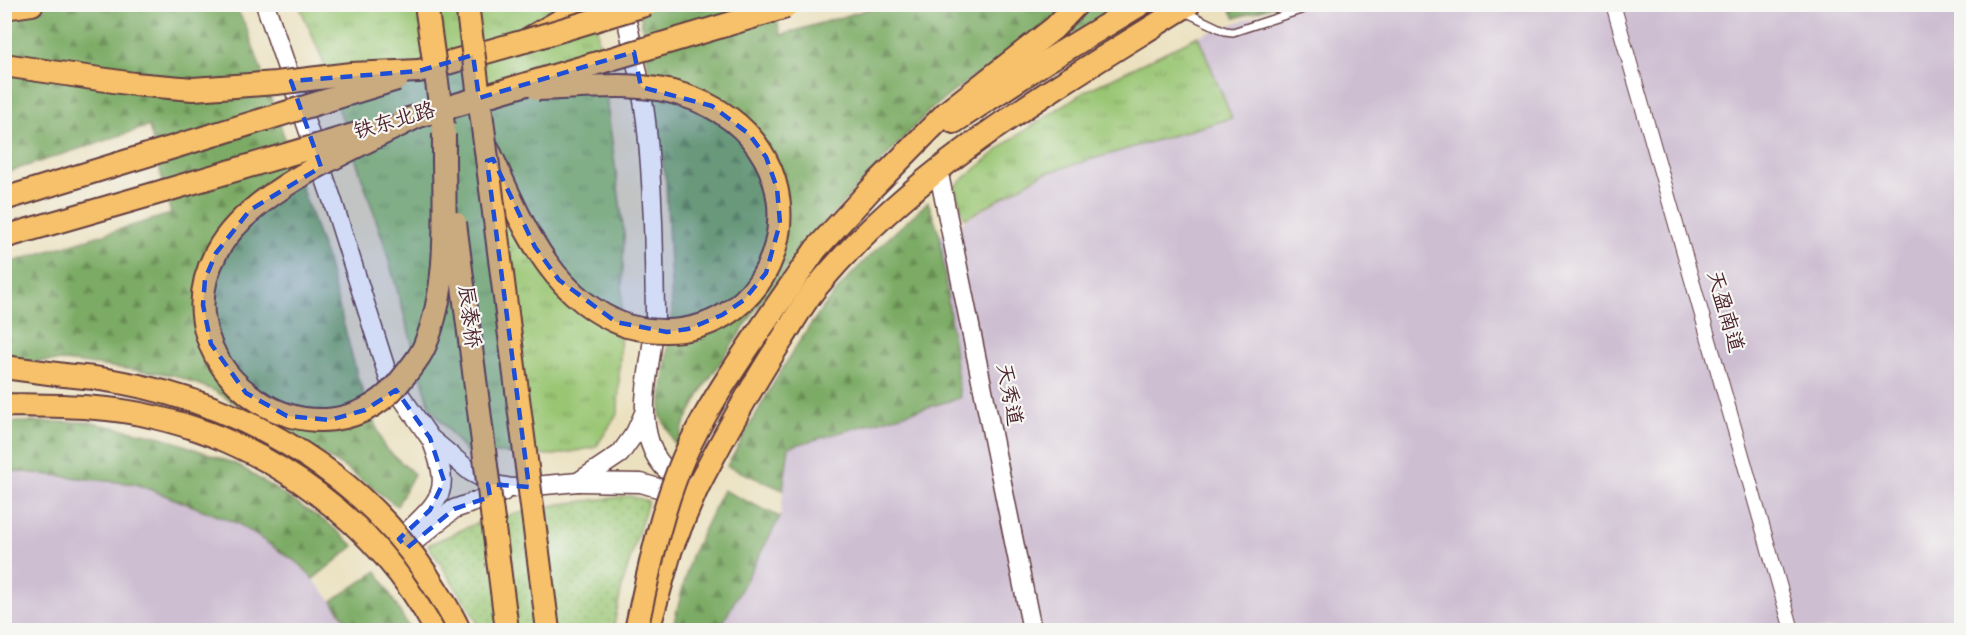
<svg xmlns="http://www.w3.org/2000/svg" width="1966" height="635" font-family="Dekko,'LXGW WenKai TC',sans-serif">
<defs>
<pattern id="grass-dots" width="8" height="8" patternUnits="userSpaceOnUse" patternTransform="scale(1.5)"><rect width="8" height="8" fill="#9ac673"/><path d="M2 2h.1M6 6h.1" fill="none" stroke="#80a05f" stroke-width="1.8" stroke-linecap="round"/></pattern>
<pattern id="forest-firs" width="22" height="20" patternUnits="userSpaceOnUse" patternTransform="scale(1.5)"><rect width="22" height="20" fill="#7bab65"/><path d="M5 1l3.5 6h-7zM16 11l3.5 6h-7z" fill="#678b53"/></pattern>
<pattern id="park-tufts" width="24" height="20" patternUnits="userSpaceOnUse" patternTransform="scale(1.5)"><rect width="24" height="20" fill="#9ac673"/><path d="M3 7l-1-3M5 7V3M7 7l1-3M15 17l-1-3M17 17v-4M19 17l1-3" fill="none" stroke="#80a05f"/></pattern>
</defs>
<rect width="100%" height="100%" fill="#f6f6f2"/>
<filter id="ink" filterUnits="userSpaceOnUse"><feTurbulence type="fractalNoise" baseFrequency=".0167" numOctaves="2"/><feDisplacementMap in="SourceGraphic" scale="12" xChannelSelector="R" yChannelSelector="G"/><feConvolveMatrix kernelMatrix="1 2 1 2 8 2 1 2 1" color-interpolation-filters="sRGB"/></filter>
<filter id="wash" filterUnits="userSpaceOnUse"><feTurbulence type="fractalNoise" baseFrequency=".008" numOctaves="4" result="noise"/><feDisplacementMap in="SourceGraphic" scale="24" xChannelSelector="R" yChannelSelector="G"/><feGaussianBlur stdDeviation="1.35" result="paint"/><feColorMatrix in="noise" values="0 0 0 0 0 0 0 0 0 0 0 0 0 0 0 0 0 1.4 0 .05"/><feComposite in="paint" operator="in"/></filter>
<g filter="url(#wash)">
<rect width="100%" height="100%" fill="#ebe1bf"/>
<g fill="#cebed2">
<path d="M1289,4L1961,5V630H719L780,517L789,447L960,398L940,236L1042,174L1231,118L1198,36Z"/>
<path d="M4,470L136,484L239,524L301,565L342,613L353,630H5Z"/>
</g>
<path fill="url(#grass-dots)" stroke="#72724f" stroke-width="1.5" d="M630,496L648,501L622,586L613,630H480L473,614L428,545L479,522L560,504Z"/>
<g fill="url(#forest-firs)" stroke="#626548" stroke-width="1.5">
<path d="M4,5H234L246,26L327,261L358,378L384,447L414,474L397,506L344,467L215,391L174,375L64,361L5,362V264L171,214L149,126L5,173Z"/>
<path d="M639,5H773L781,35L882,5H1123L1075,33L972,77L928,112L808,240L753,314L705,385L684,424L677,449L660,414L672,309L666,183Z"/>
<path d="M1228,5H1277L1235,18Z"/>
<path d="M928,202L940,236L960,398L789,447L783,490L727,466C756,415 784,361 819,313C849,272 890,237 928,202Z"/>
<path d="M4,422H88L162,437L238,465L329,524L354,546L313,579L301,565L239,524L136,484L5,470Z"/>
<path d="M723,490L780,517L719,630H672L691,556Z"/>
<path d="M377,571L410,630H353L332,601Z"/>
</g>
<g fill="url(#park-tufts)" stroke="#72724f" stroke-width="1.5">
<path d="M299,5H594L624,234L618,413L596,447L555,455L466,452L430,407L384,243L321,56Z"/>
<path d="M1198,36L1232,118L1042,174L965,219L954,187L1010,140L1084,92Z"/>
</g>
</g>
<g filter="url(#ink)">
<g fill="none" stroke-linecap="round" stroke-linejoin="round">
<defs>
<path id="service" d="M1185,12L1225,31L1233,32L1319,4"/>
<path id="minor" d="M1613,4L1792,630"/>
<g id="tertiary">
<path d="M265,4L333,202L389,379L430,438L471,472L496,485L512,488L578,482L620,454L635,433L645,411"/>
<path d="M623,4C632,43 641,81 646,121C653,184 654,248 655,312C655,354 636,402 650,443C658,468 675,479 697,488"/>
<path d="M938,169L1032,630"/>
<path d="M578,482L641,483L682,495"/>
<path d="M405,534C444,497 451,490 431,439"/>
<path d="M397,556L454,509L503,492"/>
</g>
<g id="primary">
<path d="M4,405C54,406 106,405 154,417C271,444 379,524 436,630"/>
<path d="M648,630L671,549L697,488"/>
</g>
<g id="trunk">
<path d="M4,8L32,4"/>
<path d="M419,71L525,41L589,4"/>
<path d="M954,122L1047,61L1141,4"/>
<path d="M488,149C520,218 548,298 627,326"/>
<path d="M4,199L154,153"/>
<path d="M4,237L164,191"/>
<path d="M757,334L816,249L873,187L947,112L1054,28L1077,4"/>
<path d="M4,367L64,375"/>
<path d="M697,488C724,436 751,387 783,338C793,322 803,304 815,289C915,166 1057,87 1189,4"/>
</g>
</defs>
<use href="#service" stroke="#623c41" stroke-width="10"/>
<use href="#minor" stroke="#623c41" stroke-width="16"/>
<use href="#tertiary" stroke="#623c41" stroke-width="21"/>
<use href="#primary" stroke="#623c41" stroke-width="26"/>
<use href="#trunk" stroke="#623c41" stroke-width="26"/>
<use href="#service" stroke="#fff" stroke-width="7"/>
<use href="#minor" stroke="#fff" stroke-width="14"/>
<use href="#tertiary" stroke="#fff" stroke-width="18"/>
<use href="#primary" stroke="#f6c16b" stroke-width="22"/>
<use href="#trunk" stroke="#f6c16b" stroke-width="22"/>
<defs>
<g id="trunk-bridge">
<path d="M426,4L443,125"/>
<path d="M467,4L548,630"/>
<path d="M525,41L648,4"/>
<path d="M4,65L134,84L193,89L276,83L351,74L419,71"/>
<path d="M538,89C585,88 639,80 683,95C845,147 787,366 627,326"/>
<path d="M416,117C354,149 249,190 216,253C154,371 323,486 405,375C412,366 421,356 425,345C452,280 443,203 444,134"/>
<path d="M402,121L786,7"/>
<path d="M154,153L397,79"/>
<path d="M164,191L367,131"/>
<path d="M455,223L507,630"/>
<path d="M64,375C207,386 347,454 427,575C438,593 451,611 459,630"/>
<path d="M636,630C649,571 660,513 684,457C703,414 731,373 757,334"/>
</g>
</defs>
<use href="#trunk-bridge" stroke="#623c41" stroke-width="26" stroke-linecap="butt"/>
<use href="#trunk-bridge" stroke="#f6c16b" stroke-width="22"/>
</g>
</g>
<path fill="#1d4ed8" fill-opacity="0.2" stroke="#1d4ed8" stroke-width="4.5" stroke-dasharray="12 8" stroke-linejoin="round" d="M634,52L641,87L712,106L749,134L766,157L777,188L780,223L766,273L744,300L722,315L688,329L667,332L616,322L559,280L535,247L493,159L487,161L529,487L488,484L490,497L454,509L407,548L399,539L430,510L444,481L430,438L396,390L365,410L330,420L287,416L246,393L211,344L203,305L205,279L216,253L250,210L321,167L291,81L419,71L473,55L479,98Z"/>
<g text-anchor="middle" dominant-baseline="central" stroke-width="4.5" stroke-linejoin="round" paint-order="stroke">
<g font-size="21" fill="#4a1f2b" stroke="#f6f6f2">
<text transform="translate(395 123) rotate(-16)">铁东北路</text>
<text transform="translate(1723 312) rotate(74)">天盈南道</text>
<text transform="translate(467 317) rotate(83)">辰泰桥</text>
<text transform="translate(1007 395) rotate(79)">天秀道</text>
</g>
</g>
<rect width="1966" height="635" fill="none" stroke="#f6f6f2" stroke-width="24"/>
</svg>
